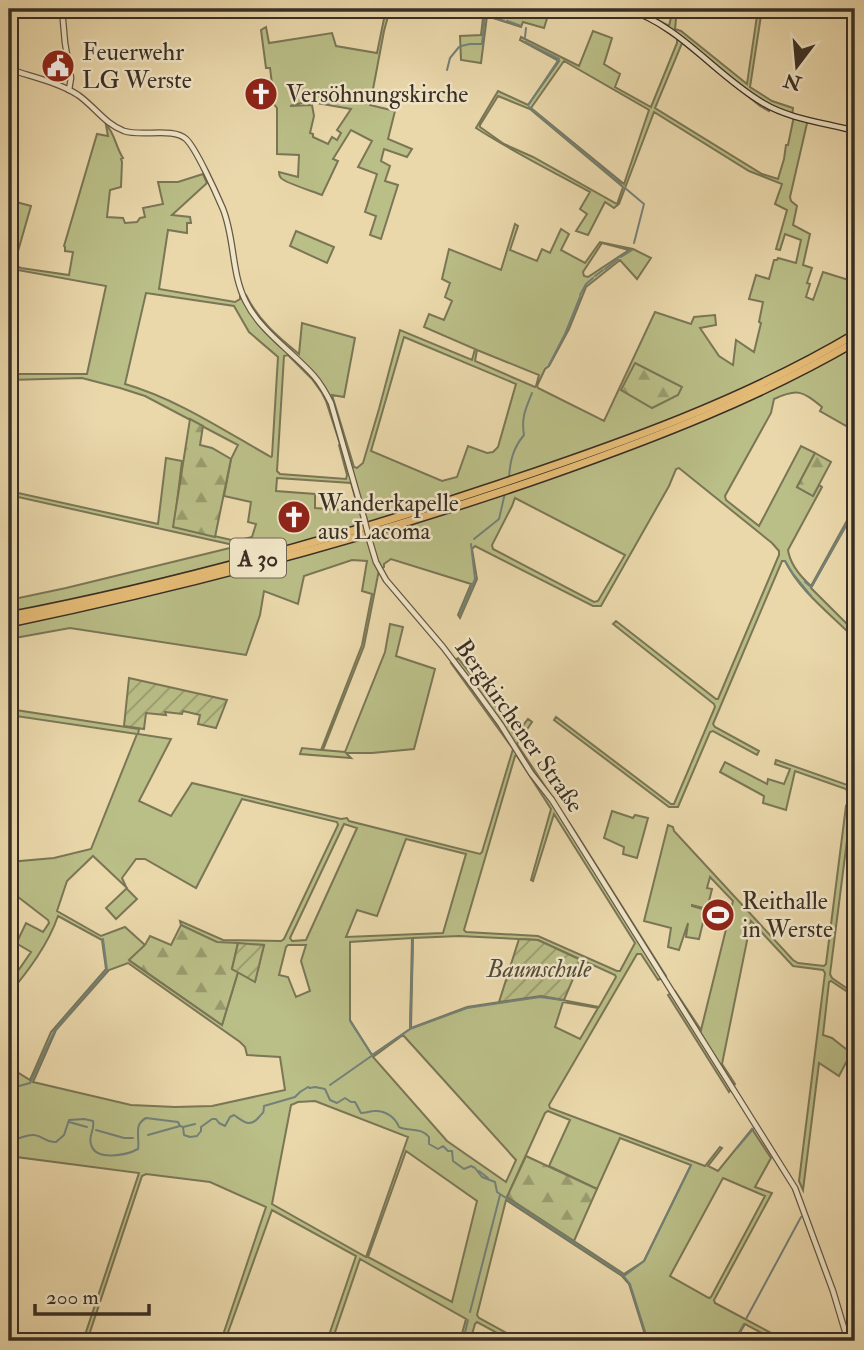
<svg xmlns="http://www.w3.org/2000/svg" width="864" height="1350" font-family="'IM FELL Double Pica',serif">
<defs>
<pattern id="forest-firs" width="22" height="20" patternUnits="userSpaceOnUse" patternTransform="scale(1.75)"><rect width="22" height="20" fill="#babe87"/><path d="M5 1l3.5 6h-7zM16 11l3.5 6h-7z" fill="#989b6e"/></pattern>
<pattern id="garden-furrows" width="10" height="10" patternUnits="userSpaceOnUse" patternTransform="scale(1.75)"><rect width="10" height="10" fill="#babe87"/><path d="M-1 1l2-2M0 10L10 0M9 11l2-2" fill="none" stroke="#989b6e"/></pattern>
</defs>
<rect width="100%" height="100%" fill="#ead8ab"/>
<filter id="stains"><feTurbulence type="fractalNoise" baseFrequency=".00286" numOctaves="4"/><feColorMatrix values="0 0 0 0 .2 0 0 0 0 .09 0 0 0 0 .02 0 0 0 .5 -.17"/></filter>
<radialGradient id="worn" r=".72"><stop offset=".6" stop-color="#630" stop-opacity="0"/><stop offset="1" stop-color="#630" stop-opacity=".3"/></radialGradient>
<g fill="#babe87" stroke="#7a7656" stroke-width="2" fill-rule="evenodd">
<path d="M386,9H390L384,31L370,105L395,111L388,139L412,149L407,157L384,149L381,161L390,166L385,181L398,185L381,239L370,235L376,216L365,212L377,174L358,167L372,141L351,130L333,159L338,161L322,195C315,192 285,183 281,178C279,176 279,174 279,172L298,177L299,155L277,154V108L273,103L274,100L270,68H266L261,30L266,27L269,43L332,33L336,46L377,53ZM311,102L351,109L337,130L341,133L337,140L332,137L328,144L313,137V134L310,133L314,116L312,105L290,106L301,103Z"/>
<path d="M484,9H550L544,28L523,22L521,27L487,16L481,63L461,60L460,36L481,35Z"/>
<path d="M673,9H677L675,29L681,31L747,84L758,9H762L750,87L772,101L793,108L792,116L770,109L769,111L760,106L682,43L655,108L762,174L778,179L784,159L786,145H788L794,116L808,119L790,197L791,201L797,206L793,225L810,234L803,265L812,268L807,283L810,284L806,297L813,300L823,272L855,282V431L820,411L822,407C802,391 798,388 774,399L771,413L725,496L726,500L759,526L801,446L815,453L797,487L813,496L819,485L822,487L788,550C790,564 801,577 811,586L855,506V510L811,588L855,632V639C831,614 801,593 785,561H782L713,724L715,727L759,751L757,755L713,731L710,732L678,807H669L554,720L556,717L671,804H674L715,707L714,704L613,624L616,621L716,699H718L779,555V551L772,543L679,468L676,469L669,486L601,606H593L475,546L472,549L477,579L460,618L458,615L471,584L391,559L384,564V567L379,570L364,646L323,750L345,752L385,652L390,624L403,627L396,656L435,669L414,749L372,753H346L351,758L300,754L302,748L321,750L362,645L372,594L362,591L367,561L352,560L304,576L298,604L264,591L260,615L246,655L70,628L9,639V600L66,588L238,546L9,495V491L158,524L166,458L182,461L174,527L236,541L252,537L256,524L248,522L251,502L224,496L231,459L238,445L145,396L120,388L82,378L9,380V374H87L106,286L18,270L15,273L9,303V281L11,270L9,269V200L31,206L14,265L21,268L69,275L73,252L65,251V247L64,246L97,134L108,136L106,125C114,131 116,148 123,158L121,159L122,162L121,187L110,190L107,217L123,218L125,223L137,222L140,218L145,217L143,208L163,204L158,182H178L203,174L207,183L172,215L190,217L191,223H187V233L168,230L159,289L235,302L240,299V296L246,295C258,320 278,337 299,354L302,323L355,338L344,397L332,395L354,467L357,468L363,463L379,409L400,330L472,360L475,349L424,327L429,314L444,320L452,301L445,297L450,283L442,279L449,249L501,270L515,224L518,226L510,250L537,261L542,249L550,253L561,229L569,234L561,250L585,263L600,242L633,249L651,258L637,279L620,260L586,287L569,329L549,366L545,369L537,386L538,388L604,421L655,312L691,324L694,317L715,315L716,325L700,328L719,356L733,365L736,340L754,352L761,323L759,322L763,302L749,299L756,275L769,279L774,260H777L778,258L796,263L801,240L785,234L780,250L776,249L787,210L775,204L782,184L749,171L654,112L619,204L614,208L605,202L588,235L576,231L587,214L580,209L590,192C552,171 513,152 476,128L498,91L528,105L559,61L520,40L521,37L579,66L593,31L612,38L604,64L620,74L615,87L651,107L677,43V39L654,23L641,17L643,12L669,26ZM564,61L649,110L624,184L531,108ZM498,96L530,109L623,187L617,204L533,157L504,144L480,127V125ZM602,243L629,250L588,277L584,276L583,272ZM146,293L234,306L249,332L278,357L272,456L271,457C223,430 177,399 125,384ZM404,337L516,384L498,447L493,452L487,453L468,446L457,477L442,481L371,451ZM477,350L539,375L536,386L535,387L475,361ZM288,355L312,379L322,393L326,401L340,444L339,445L347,475L346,479L280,474L277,471L284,356ZM277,478L351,483L359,511L315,508V494L276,491ZM515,498L625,555L598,601L594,602L493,549L492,545L512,506Z"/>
<path d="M296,231L334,247L327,263L290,246Z"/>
<path d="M458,658L502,714L515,736L528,719L532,722L517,744L576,833L666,976L658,980L641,954H637L549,1105L550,1108L705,1166L720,1147L722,1148L708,1166L718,1171L752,1129L771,1158L755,1187L772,1193L714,1300L715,1303L786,1341H777L745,1324L735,1341H647L629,1284L622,1276L506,1200L477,1315L479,1318L521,1341H512L477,1322L475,1324L470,1341H460L466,1319L360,1259L332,1341H327L356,1256L272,1210L226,1338L236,1341H221L266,1207L210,1182L146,1174L142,1176L87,1341H83L139,1173L9,1156V1067L30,1080L51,1032L106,969L102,940L58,916C48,945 28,971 9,994V984L31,952L9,939V936L18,940L26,923L43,932L49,923L48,920L9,890V862L54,858L91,849L137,734L9,715V709L139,729L138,734L171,739L139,801L171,816L192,783L341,819L347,818L349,821L480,854L482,852L513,749L451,663ZM515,756H517L551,809L531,880L533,881L554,814L635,943L620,971H617L538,936L466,932L464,930ZM242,799L337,822L338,825L284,939L281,941L223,940L180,921L181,925L217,943L264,945L255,981L238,972L222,1025L130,961L145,945L125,927L101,936L57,911L67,881L93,856L127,888L106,908L116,919L137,899L127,889L122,878L136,859H145L196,888ZM344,824L357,828L306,940L292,941L290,938ZM406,839L466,854L443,933L346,937L357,910L377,916ZM459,936L538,940L615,975L616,977L599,1007L541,996L467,1007L411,1028L413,938ZM412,938L410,1029L372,1055L350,1020V942ZM288,945H306L301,961L310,991L296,997L288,977L279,975L286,947ZM128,963L240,1042L245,1047L247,1055L280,1057L285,1090L212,1106L175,1107L131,1105L33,1082L56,1030L109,970ZM563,1002L598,1008L580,1039L555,1027ZM403,1035L516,1160L506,1182L447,1141L373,1057ZM315,1101L408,1137L366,1257L272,1204L291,1105L298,1102ZM548,1111L570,1120L549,1166L597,1189L620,1138L691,1165L644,1261L624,1274L507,1197L545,1113ZM406,1151L477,1201L452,1302L368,1257ZM723,1178L765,1196L711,1297L709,1298L670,1276Z"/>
<path d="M776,760L847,785L850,783L855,770V792L847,791L846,789L795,771L786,810L763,803L764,796L720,772L725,762L767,784L768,779L784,784L790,769L775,764Z"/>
<path d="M846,806L851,809L830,974L832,978L855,994V997L831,981L829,982L823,1035L832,1038L851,1053L839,1076L819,1063L803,1190L799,1181L825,973L823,970L793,966L751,921L722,1064L735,1084L729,1092L668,995L675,991L701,1030L733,901L710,877L707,888L712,889L707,909L692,905V906L706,910L699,939L686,937L688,923L679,950L668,947L671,928L644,921L668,825L673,827L674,831L793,960L798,963L824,966L826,964Z"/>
<path d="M612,811L633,818L635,815L648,818L637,858L623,854L624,847L604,838Z"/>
</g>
<g fill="url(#forest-firs)" stroke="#7a7656" stroke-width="2">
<path d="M635,363L682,387L678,395L652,408L621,390Z"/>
<path d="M190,419L203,426L200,445L212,448L231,459L215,537L173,527Z"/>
<path d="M815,453L831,462L813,496L797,487Z"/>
<path d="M181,925L217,942L238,943L232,969L238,972L222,1025L129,960L145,945L150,936L171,945Z"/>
<path d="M526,1156L597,1189L574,1241L507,1197Z"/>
</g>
<g fill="url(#garden-furrows)" stroke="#7a7656" stroke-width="2">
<path d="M129,678L227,700L216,728L198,724L200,715L183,711L182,714L165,712L166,715L146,713L144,729L124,726Z"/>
<path d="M519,939L538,940L581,960L564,1000L541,996L499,1002Z"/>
<path d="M238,943L264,945L255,982L232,969Z"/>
</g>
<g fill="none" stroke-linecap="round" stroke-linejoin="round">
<g stroke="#73817a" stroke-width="2">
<path d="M486,9L485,15L504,21"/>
<path d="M507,21L521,26"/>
<path d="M525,37L526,28"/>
<path d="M525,42L559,59L529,104"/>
<path d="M461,46L470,44H482L485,15"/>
<path d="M447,70L450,58L459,47"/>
<path d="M529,107L621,184"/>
<path d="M625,188L644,204L634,243"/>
<path d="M621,257L632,250"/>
<path d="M605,269L618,259"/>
<path d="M595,276L603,270"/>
<path d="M580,295L586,284L593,278"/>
<path d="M549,365L565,334L580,297"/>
<path d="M509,478C510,461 513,448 524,435C521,417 526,408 532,393"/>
<path d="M474,539L499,519L505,493"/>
<path d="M785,561L793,574L811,596"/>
<path d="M805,582L811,587L812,586L855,508"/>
<path d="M460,615L475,579L471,544"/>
<path d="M350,1021L372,1055"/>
<path d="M410,1029L413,940"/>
<path d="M9,1078L16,1080L18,1086L9,1109L11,1112C9,1118 11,1133 16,1139C22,1138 28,1134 34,1135C44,1136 45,1143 56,1142L64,1135L69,1120L84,1119L93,1121C95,1130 88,1136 91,1144C95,1162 127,1155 138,1149C140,1137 133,1125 146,1118L178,1122L180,1126L183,1127L184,1135L190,1137L197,1136L201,1131V1127L212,1119H216L219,1123L225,1126L230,1117L234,1115C244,1122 250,1128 259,1117C265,1110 263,1115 264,1106L295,1097L300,1092L308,1087L310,1088L315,1087L325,1089L330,1100L337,1103L345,1098L351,1102H355L361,1113C366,1113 370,1111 374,1111C385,1110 395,1117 399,1127C411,1132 421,1127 429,1137V1144L438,1149L443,1146L448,1151H452L453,1161L464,1169L471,1166L475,1168L482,1177L495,1182L497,1192L500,1194L622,1274L630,1284L648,1341"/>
<path d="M330,1085L410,1029L467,1008L540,997L562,1000"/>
<path d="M19,1086L30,1083L55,1030L107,970L103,939"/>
<path d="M69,1122L87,1127"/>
<path d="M183,1127L195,1124"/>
<path d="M96,1130L124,1138H133"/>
<path d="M148,1135L180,1126"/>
<path d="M737,1148L753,1129"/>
<path d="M479,1171L488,1178"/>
<path d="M624,1276L644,1261L691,1165"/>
<path d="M470,1312L500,1195"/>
<path d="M746,1319L801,1217"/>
<path d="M463,1341L468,1320"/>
<path d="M734,1341L744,1324"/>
</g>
<defs>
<g id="tertiary">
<path d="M62,9L65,43L71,78L69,90"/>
<path d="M9,69C32,77 58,82 78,95C94,106 105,124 124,131C142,137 173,127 186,139C196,148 217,195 223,209C235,239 231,273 246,302C261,332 292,351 314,376C321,384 326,393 331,403L364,518"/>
<path d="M370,542L376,562L386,580L443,647L475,689L501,725L531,773L552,800L795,1188L833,1291L848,1341"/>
</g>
<path id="secondary" d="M627,9C681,26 715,75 763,103C789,119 826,123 855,131"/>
<g id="motorway">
<path d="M9,616C175,584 339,538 500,484C622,443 744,400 855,334"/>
<path d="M9,623C192,585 373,537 550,475C655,438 759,398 855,342"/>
</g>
</defs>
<use href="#tertiary" stroke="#655846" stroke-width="7"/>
<use href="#secondary" stroke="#392e25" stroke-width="7"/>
<use href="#motorway" stroke="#392e25" stroke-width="10"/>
<use href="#tertiary" stroke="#f1e6c8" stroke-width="4.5"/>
<use href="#secondary" stroke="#f1e6c8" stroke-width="4.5"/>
<use href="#motorway" stroke="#e5bc76" stroke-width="7"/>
<defs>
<path id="tertiary-bridge" d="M364,518L370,542"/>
</defs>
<use href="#tertiary-bridge" stroke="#655846" stroke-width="7" stroke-linecap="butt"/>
<use href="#tertiary-bridge" stroke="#f1e6c8" stroke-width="4.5"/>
</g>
<defs>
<symbol id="civic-disc" viewBox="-11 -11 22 22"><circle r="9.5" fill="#8f2418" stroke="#f1e6c8"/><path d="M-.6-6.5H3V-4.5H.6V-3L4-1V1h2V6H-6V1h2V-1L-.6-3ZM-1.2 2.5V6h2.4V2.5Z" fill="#fff"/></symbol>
<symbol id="church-disc" viewBox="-11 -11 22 22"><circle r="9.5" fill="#8f2418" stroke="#f1e6c8"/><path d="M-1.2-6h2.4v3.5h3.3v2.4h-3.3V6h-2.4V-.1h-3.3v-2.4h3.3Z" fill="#fff"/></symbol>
<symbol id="stadium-disc" viewBox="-11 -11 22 22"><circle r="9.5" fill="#8f2418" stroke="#f1e6c8"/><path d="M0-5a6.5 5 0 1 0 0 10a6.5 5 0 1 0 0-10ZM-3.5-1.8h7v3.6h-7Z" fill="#fff"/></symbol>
</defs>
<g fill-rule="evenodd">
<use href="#civic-disc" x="39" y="47" width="38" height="38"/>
<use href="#church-disc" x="242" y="75" width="38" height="38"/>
<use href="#church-disc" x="275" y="498" width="38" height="38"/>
<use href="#stadium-disc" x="699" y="896" width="38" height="38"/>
</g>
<g text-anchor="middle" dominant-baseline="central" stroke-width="5" stroke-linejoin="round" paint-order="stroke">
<rect fill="#f1e6c8" stroke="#706556" stroke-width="2" x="230" y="538.5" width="56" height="39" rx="5"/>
<g font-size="23" font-weight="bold" fill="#392e25">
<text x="258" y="558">A 30</text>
</g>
<g font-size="24" fill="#392e25" stroke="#f1e6c8" text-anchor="start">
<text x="82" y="52">Feuerwehr<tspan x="82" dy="28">LG Werste</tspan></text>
<text x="286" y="94">Versöhnungskirche</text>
<text x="318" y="503">Wanderkapelle<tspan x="318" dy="28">aus Lacoma</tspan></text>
<text x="742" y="901">Reithalle<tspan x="742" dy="28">in Werste</tspan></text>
</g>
<g font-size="24" fill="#392e25" stroke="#f1e6c8">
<text transform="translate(519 726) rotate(55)">Bergkirchener Straße</text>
</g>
<g font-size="24" font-style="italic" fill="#534b39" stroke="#f1e6c8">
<text x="539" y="969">Baumschule</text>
</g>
</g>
<rect width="864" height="1350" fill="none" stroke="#ead8ab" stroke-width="35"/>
<rect x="10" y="10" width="843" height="1329" fill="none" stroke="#392e25" stroke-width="3.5"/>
<rect x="18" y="18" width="829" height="1315" fill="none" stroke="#392e25" stroke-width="2"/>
<g transform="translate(797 66) rotate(196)" stroke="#f1e6c8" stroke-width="5" paint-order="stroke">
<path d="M0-5L12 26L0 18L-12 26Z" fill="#392e25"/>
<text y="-10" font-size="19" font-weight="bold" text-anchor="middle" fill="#392e25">N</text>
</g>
<path d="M35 1304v10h114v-10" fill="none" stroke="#392e25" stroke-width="3.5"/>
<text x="46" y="1304" font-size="21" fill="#392e25" stroke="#f1e6c8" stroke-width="5" paint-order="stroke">200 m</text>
<rect width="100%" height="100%" filter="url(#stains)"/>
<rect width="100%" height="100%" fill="url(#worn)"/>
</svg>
